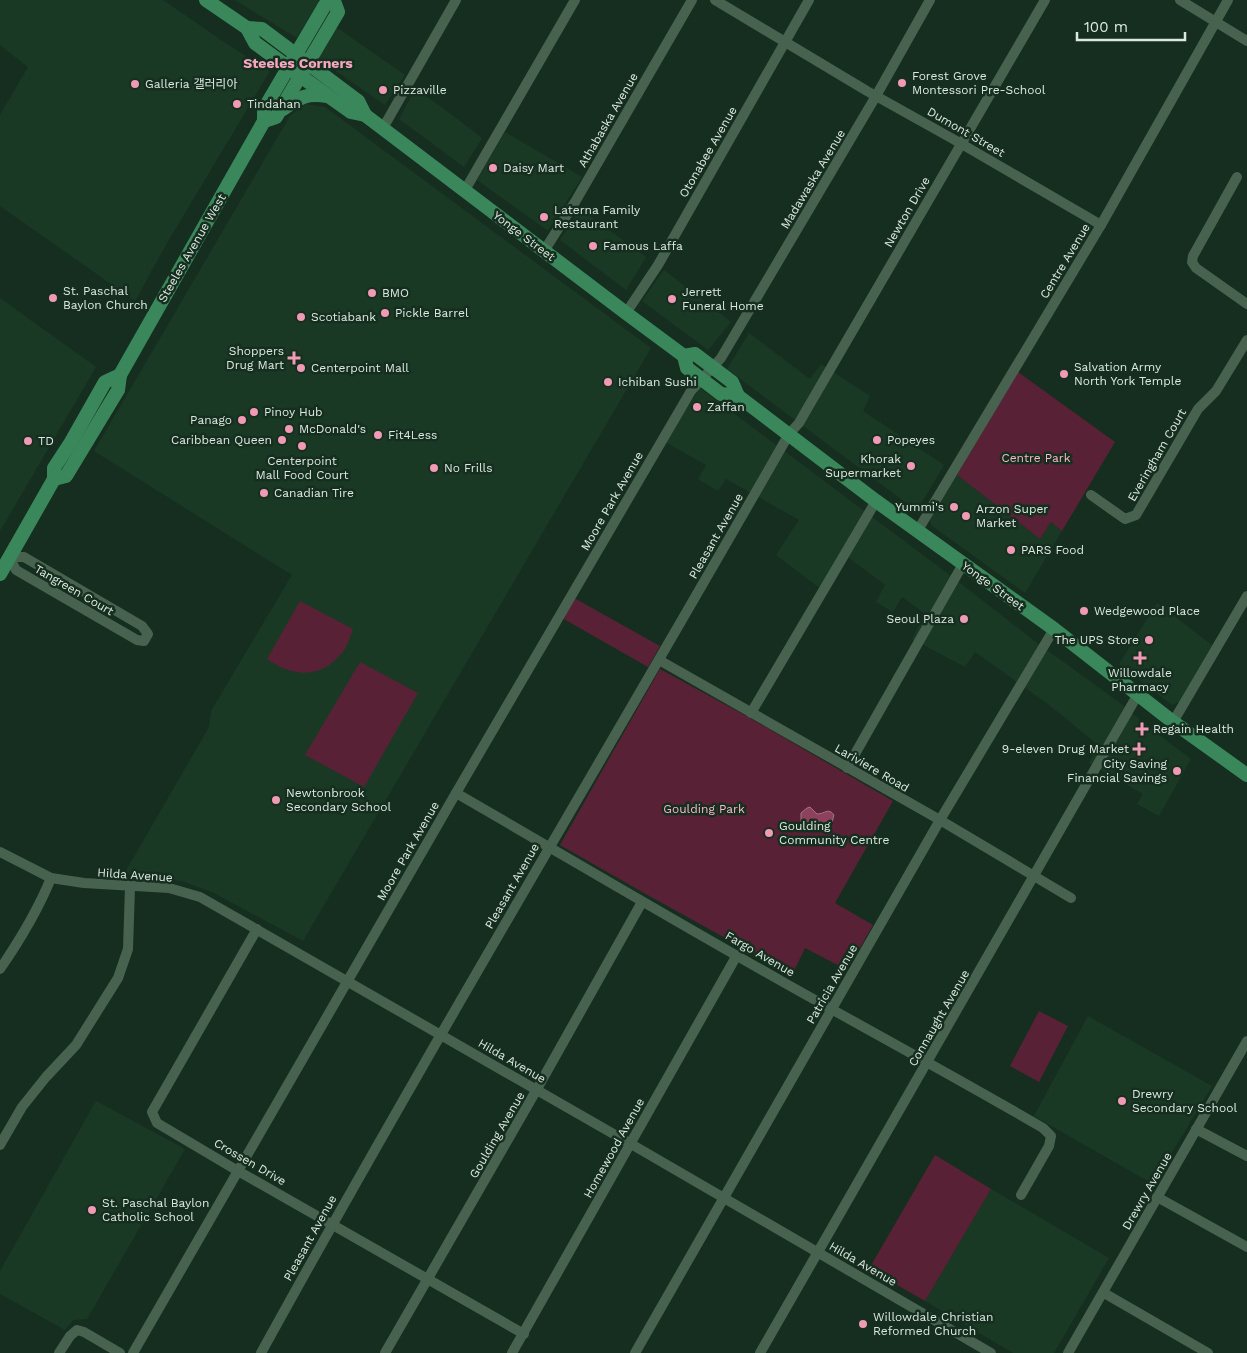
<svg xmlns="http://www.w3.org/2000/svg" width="1247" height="1353" font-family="'Work Sans','Noto Sans KR',sans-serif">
<rect width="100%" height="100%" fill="#162e1f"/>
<g fill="#1a3925">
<path d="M0,0H163L227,44L270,71L167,243L135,301L0,206V115L28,67L0,45Z"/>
<path d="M235,0H320L297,38Z"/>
<path d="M336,27L405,75L385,105L320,60V53Z"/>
<path d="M415,89L440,106L482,138L464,167L399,119Z"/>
<path d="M306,104L325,107L651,348L303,941L214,893L182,881L124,874L209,727L211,711L292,575L94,451L290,116Z"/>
<path d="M505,132L582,177L548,231L477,180Z"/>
<path d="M580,209L646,257L626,290L560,240Z"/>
<path d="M664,270L731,322L708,350L642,301Z"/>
<path d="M0,298L96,367L0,531Z"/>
<path d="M749,333L810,379L821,364L870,396L863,411L944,465L917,511L727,369Z"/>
<path d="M700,388L947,573L1036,642L1120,703L1150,728L1191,759L1159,816L1137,804L1143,794L1089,763L1098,745L1048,704L975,652L965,667L912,639L925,614L902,597L893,612L876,602L885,585L848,557L826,593L776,555L799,520L726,479L718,491L698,479L706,465L665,442Z"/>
<path d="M957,475L1040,539L1051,522L1062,531L1025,593L931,525L930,519Z"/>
<path d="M1157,603L1212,645L1179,702L1172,705L1119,664Z"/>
<path d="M1088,1016L1212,1086L1153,1184L1034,1116Z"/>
<path d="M96,1101L185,1149L87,1319L73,1320L65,1330L0,1294V1271Z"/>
<path d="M991,1189L1109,1258L1054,1353H1013L925,1301Z"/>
</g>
<g fill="#592135">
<path d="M1018,372L1115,442L1062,531L1051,522L1040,539L957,475Z"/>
<path d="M574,598L660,646L648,667L562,618Z"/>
<path d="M300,601L353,629C350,637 347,648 341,654C320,679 292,677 267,659Z"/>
<path d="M360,662L418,693L364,787L305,755Z"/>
<path d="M660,669L748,717L893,801L835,903L873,925L847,970L805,948L792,975L644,893L560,845Z"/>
<path d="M1039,1011L1068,1026L1039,1082L1010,1066Z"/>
<path d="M935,1155L991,1189L925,1301L869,1269Z"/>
</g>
<path fill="#8d415c" stroke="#a47383" d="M810,807L817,814C825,814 828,807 834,815L832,822L828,823L826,828L823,829L814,823L801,825V813L807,808Z"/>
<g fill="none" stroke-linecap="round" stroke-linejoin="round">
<g stroke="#486250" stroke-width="10">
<path d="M715,0L867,91L953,139L1101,225"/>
<path d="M1180,0L1247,41"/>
<path d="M383,128L456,0"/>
<path d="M1237,177L1193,256L1192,262L1196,268L1247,304"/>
<path d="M465,190L575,0"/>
<path d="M544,251L575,202L692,0"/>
<path d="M626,313L658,265L809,0"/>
<path d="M1091,495L1125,519L1136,515L1198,409L1216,391L1247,340"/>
<path d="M918,530L1101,225L1228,0"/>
<path d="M9,557H24L142,626L148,634L144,641L137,640L16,570Z"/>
<path d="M659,660L940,820L1071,898"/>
<path d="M751,713L876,501"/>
<path d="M1173,722L1247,596"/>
<path d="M847,768L963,564"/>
<path d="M456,793C565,856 673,920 783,982C870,1031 957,1078 1043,1128L1051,1136L1049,1146L1021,1195"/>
<path d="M0,852L51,878L84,883L169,888L200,897L631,1144L991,1353"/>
<path d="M257,929L152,1112L157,1123L238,1171L524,1334"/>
<path d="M0,969C20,940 38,910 51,878"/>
<path d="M1196,1129L1247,1156"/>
<path d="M0,1145L22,1107L46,1077L76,1045L118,978L128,949L130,887"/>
<path d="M1157,1197L1247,1247"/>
<path d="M1104,1293L1208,1353"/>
<path d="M59,1353L70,1336L77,1330L84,1332L120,1353"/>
<path d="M133,1353L456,793L691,391L721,358L876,96L930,0"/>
<path d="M261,1353C431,1044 614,741 789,434L799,423L807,409L1045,0"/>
<path d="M385,1353L537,1089L642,902"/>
<path d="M512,1353L737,955"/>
<path d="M635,1353L940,820L1054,629"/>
<path d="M760,1353L1138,694"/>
<path d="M1068,1353L1247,1041"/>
</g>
<g stroke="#39875a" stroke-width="14">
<path d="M206,0L247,28L255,43L289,68L351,112L365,115L626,313L684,356L687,368L721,394L738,396L876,501L1054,629L1173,722L1247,775"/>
<path d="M247,28L262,29L358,101L365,115"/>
<path d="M283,109C300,97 307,93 327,96"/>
<path d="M264,121L276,117L338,12L334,1"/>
<path d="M684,356L695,354L732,382L738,396"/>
<path d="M54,479L66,476L118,390L120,375L264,121V109L325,5L334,0"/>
<path d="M0,574L54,479V468L71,442L105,382L120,375"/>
</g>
</g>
<g fill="#f09ab5" stroke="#162e1f" stroke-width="2">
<circle cx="902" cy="83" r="5"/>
<circle cx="135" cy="84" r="5"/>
<circle cx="383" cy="90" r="5"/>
<circle cx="237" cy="104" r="5"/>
<circle cx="493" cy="168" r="5"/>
<circle cx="544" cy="217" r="5"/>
<circle cx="593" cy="246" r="5"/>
<circle cx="372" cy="293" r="5"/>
<circle cx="53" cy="298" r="5"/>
<circle cx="672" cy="299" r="5"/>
<circle cx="385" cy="313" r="5"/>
<circle cx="301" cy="317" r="5"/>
<path d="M291.5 350.5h5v5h5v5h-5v5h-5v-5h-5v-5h5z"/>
<circle cx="301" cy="368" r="5"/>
<circle cx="1064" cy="374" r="5"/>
<circle cx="608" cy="382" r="5"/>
<circle cx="697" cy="407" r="5"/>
<circle cx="254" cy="412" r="5"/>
<circle cx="242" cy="420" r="5"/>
<circle cx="289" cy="429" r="5"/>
<circle cx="378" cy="435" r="5"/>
<circle cx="282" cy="440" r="5"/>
<circle cx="877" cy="440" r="5"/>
<circle cx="28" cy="441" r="5"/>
<circle cx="302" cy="446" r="5"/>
<circle cx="911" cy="466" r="5"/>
<circle cx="434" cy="468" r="5"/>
<circle cx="264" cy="493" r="5"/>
<circle cx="954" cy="507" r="5"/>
<circle cx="966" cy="516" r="5"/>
<circle cx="1011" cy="550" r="5"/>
<circle cx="1084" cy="611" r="5"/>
<circle cx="964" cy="619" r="5"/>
<circle cx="1149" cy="640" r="5"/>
<path d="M1137.5 650.5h5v5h5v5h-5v5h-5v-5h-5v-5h5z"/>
<path d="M1139.5 721.5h5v5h5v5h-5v5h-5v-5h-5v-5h5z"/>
<path d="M1136.5 741.5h5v5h5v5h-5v5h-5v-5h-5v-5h5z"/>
<circle cx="1177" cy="771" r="5"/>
<circle cx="276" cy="800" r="5"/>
<circle cx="769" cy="833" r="5"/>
<circle cx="1122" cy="1101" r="5"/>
<circle cx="92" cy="1210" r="5"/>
<circle cx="863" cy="1324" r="5"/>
</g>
<g text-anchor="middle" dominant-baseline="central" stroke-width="5" stroke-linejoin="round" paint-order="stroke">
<g font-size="12" fill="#dbe9df" stroke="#162e1f" text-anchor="start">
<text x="912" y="76">Forest Grove<tspan x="912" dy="14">Montessori Pre-School</tspan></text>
<text x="145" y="84">Galleria 갤러리아</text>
<text x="393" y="90">Pizzaville</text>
<text x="247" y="104">Tindahan</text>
<text x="503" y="168">Daisy Mart</text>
<text x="554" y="210">Laterna Family<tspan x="554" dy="14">Restaurant</tspan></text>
<text x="603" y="246">Famous Laffa</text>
<text x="63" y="291">St. Paschal<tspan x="63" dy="14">Baylon Church</tspan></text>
<text x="682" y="292">Jerrett<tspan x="682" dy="14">Funeral Home</tspan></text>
<text x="382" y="293">BMO</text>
<text x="395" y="313">Pickle Barrel</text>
<text x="311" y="317">Scotiabank</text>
<text x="284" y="351" text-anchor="end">Shoppers<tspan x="284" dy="14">Drug Mart</tspan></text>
<text x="1074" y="367">Salvation Army<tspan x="1074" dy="14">North York Temple</tspan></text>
<text x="311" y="368">Centerpoint Mall</text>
<text x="618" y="382">Ichiban Sushi</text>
<text x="707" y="407">Zaffan</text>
<text x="264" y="412">Pinoy Hub</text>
<text x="232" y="420" text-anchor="end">Panago</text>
<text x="299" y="429">McDonald's</text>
<text x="388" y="435">Fit4Less</text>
<text x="272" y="440" text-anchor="end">Caribbean Queen</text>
<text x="887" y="440">Popeyes</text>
<text x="38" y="441">TD</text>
<text x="901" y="459" text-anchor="end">Khorak<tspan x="901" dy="14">Supermarket</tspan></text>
<text x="302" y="461" text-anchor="middle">Centerpoint<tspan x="302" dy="14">Mall Food Court</tspan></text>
<text x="444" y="468">No Frills</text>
<text x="274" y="493">Canadian Tire</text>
<text x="944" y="507" text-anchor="end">Yummi's</text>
<text x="976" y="509">Arzon Super<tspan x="976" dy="14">Market</tspan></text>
<text x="1021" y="550">PARS Food</text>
<text x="1094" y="611">Wedgewood Place</text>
<text x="954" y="619" text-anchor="end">Seoul Plaza</text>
<text x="1139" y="640" text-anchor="end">The UPS Store</text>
<text x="1140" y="673" text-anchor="middle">Willowdale<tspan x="1140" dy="14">Pharmacy</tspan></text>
<text x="1153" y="729">Regain Health</text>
<text x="1129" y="749" text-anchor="end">9-eleven Drug Market</text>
<text x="1167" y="764" text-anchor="end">City Saving<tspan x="1167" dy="14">Financial Savings</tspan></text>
<text x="286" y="793">Newtonbrook<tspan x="286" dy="14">Secondary School</tspan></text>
<text x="779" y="826">Goulding<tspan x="779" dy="14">Community Centre</tspan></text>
<text x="1132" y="1094">Drewry<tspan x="1132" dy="14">Secondary School</tspan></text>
<text x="102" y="1203">St. Paschal Baylon<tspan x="102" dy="14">Catholic School</tspan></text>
<text x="873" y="1317">Willowdale Christian<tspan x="873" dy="14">Reformed Church</tspan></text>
</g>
<g font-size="12" fill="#dbe9df" stroke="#162e1f">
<text transform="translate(608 120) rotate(-60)">Athabaska Avenue</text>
<text transform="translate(966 132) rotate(30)">Dumont Street</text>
<text transform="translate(708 152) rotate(-60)">Otonabee Avenue</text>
<text transform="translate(813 179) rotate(-59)">Madawaska Avenue</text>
<text transform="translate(907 212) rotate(-60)">Newton Drive</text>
<text transform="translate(524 236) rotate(37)">Yonge Street</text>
<text transform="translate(192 248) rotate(-60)">Steeles Avenue West</text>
<text transform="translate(1065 261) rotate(-59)">Centre Avenue</text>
<text transform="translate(1157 455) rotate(-60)">Everingham Court</text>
<text transform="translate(612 501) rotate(-60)">Moore Park Avenue</text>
<text transform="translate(716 536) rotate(-60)">Pleasant Avenue</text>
<text transform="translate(993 586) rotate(36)">Yonge Street</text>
<text transform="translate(74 590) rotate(30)">Tangreen Court</text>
<text transform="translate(872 768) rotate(30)">Lariviere Road</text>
<text transform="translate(408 851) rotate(-60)">Moore Park Avenue</text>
<text transform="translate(135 875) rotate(4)">Hilda Avenue</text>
<text transform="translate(512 886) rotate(-60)">Pleasant Avenue</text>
<text transform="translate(760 954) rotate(30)">Fargo Avenue</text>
<text transform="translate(832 984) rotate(-60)">Patricia Avenue</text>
<text transform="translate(939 1018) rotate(-60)">Connaught Avenue</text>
<text transform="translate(512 1061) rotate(30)">Hilda Avenue</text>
<text transform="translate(497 1135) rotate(-60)">Goulding Avenue</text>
<text transform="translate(614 1148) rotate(-61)">Homewood Avenue</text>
<text transform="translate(250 1162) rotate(30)">Crossen Drive</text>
<text transform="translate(1147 1191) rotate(-60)">Drewry Avenue</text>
<text transform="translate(310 1238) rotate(-61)">Pleasant Avenue</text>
<text transform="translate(863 1264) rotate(30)">Hilda Avenue</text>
</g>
<g font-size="12" fill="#fbb7cb" stroke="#162e1f">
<text x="1036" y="458">Centre Park</text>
<text x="704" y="809">Goulding Park</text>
</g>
<g font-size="14" font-weight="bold" fill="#f7a6bf" stroke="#162e1f">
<text x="298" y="63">Steeles Corners</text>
</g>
</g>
<path d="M1077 32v8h108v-8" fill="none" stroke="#dbe9df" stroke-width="2.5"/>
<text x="1084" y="32" font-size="15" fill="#dbe9df" stroke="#162e1f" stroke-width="4" paint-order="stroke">100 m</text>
</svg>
